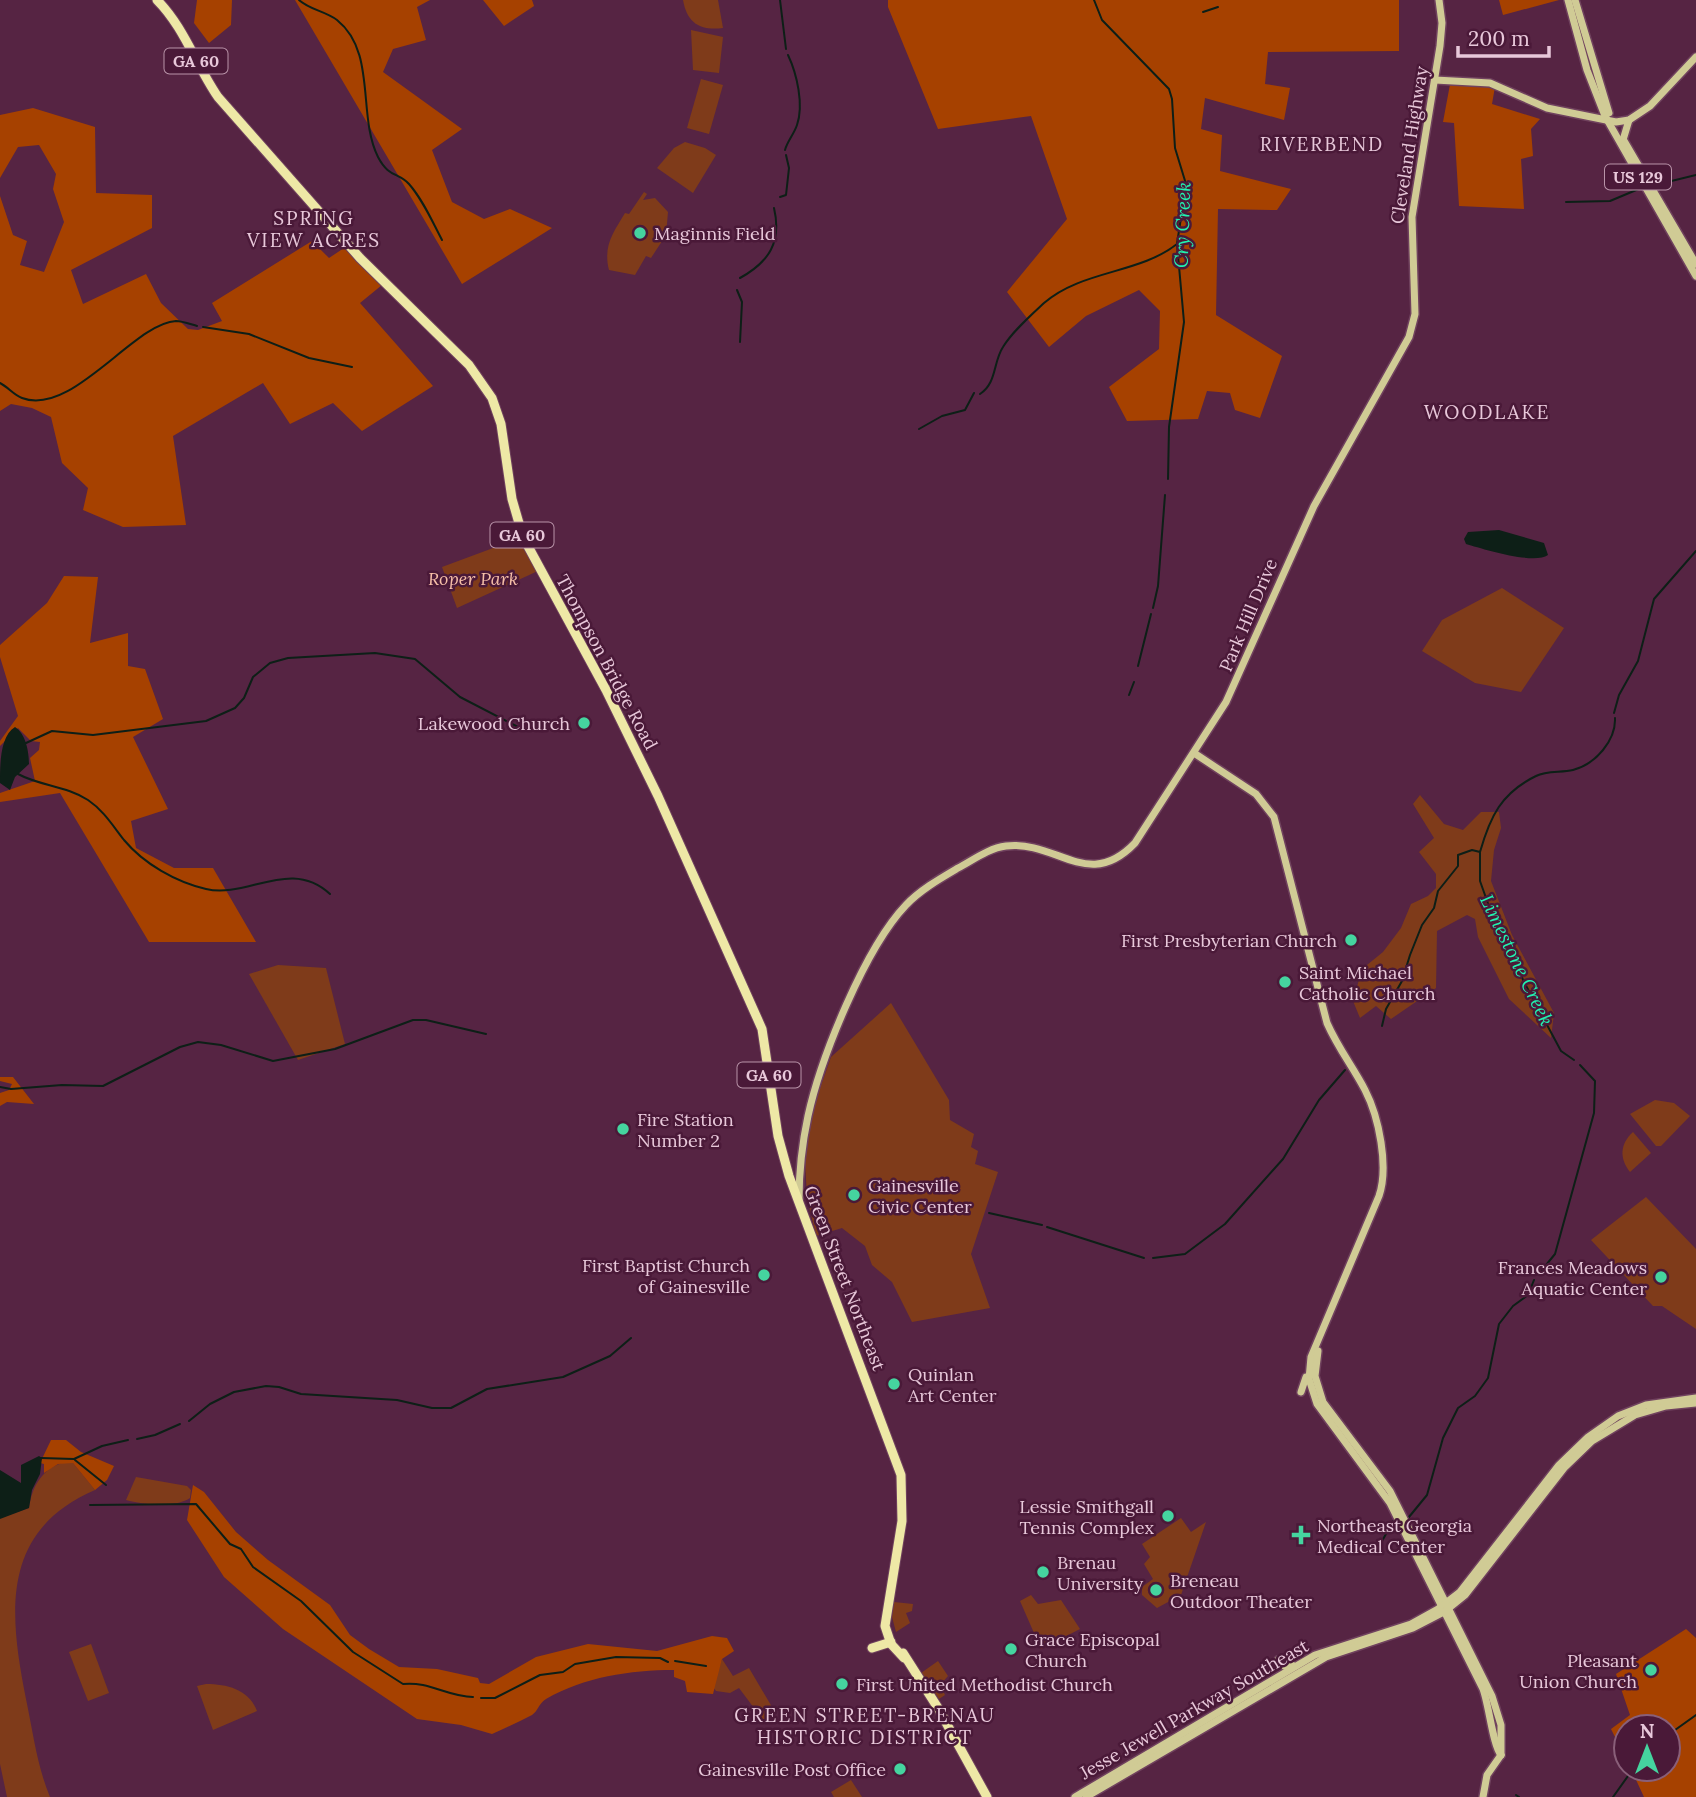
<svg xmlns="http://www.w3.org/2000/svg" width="1696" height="1797" font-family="Lora,serif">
<rect width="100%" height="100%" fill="#562443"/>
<g fill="#7f3b1a">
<path d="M683,0H718L723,28C700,31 687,23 683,0Z"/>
<path d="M691,30L723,37L719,73L693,70Z"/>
<path d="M701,79L723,85L709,134L687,128Z"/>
<path d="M685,142L705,148L716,155L693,193L657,168L674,148Z"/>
<path d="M644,192L647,194L643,200L655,198L668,212L666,235L651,258L646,256L635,275L609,270C603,246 613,233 625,213L629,214Z"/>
<path d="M523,537L540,570L457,608L442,567Z"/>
<path d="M1502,588L1564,628L1521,692L1475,683L1422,651L1442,620Z"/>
<path d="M1420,795L1444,824L1463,830L1481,812H1499L1501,828L1494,850L1491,881L1512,935L1554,1013L1551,1038L1509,999L1478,937L1475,919L1467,915L1437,931L1436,988L1391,1019L1376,1006L1360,1018L1353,1001L1362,969L1383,952L1401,928L1411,904L1428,896L1436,888V874L1419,852L1434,838L1413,804Z"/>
<path d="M278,965L326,968L345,1044L298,1060L249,974Z"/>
<path d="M891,1003L949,1100L950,1120L974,1134L971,1147L978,1151L975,1164L998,1172L971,1254L990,1308L912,1322L892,1282L872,1265L865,1246L842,1228L816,1236L807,1197L805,1162L810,1117L831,1057Z"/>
<path d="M1655,1100L1674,1103L1690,1116L1661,1146H1656L1630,1114Z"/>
<path d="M1633,1132L1651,1153L1630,1172C1619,1158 1620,1144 1633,1132Z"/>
<path d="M1646,1197L1696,1249V1329L1662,1306H1653L1591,1240Z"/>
<path d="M66,1462L73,1463L95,1490C0,1531 9,1613 26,1699C33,1732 37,1766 50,1797H7L0,1764V1518L29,1508C32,1486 43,1467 66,1462Z"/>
<path d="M136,1477L187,1486L191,1490L190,1498C175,1508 144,1505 126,1500Z"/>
<path d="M1181,1518L1191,1532L1206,1522L1181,1595L1157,1608L1142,1595V1587L1153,1579L1144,1564L1150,1557L1142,1544Z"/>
<path d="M1031,1595L1038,1604L1061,1600L1080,1629L1041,1649L1020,1601Z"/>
<path d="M894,1602L913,1604L912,1611L906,1613L910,1623L896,1632L892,1617Z"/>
<path d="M91,1644L109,1693L88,1701L69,1652Z"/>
<path d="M722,1659L733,1676L749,1668L775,1712L763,1720L739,1688L730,1693L716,1691L713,1687Z"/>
<path d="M938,1661L948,1676L940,1685L945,1695L939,1699L921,1673Z"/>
<path d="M206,1684C228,1684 249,1690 257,1711L213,1730L197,1686Z"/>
<path d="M851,1780L862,1797H834L831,1792Z"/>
</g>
<g fill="#a64100">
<path d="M197,0H232L231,25L209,43L194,23Z"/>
<path d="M295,0H430L417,7L426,40L393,49L383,72L462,129L432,150L452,202L484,219L510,209L552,228L462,284Z"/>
<path d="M483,0H532L534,6L504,26Z"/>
<path d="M888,0H1399V51L1268,52L1265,84L1290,88L1284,120L1205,98L1201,129L1222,135L1220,171L1291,189L1277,210L1218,209L1216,315L1282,356L1260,418L1235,410L1230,393L1207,391L1198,419L1127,421L1109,387L1159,349L1160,311L1139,290L1086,316L1049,347L1007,292L1067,219L1031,116L938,129L888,7Z"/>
<path d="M1499,0H1559L1503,15Z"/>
<path d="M1451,79L1496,81L1492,104L1540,119L1531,129L1533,156L1521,159L1524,209L1459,206L1454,123L1443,122Z"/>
<path d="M33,108L95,127L96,193L152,195V228L71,270L83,304L146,274L161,303L188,329L198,330L222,321L212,303L312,241L329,258L347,246L382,285L360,303L433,386L362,431L333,403L290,424L263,383L173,436L186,525L123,527L83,510L88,488L62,463L51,417L32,408L11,404L0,411V196L13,235L27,241L20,265L44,272L64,222L53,189L56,174L39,145L18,147L0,178V115Z"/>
<path d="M64,576L98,577L90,643L128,633V666L145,669L163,719L133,737L168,809L131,821L136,848L174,868H213L256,942H149L60,793L0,802V793L35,781L30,758L39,750L40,742L31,741L18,728L0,746V741L18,716L0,657V645L47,603Z"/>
<path d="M0,1077H13L34,1104L7,1102L0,1106V1093L9,1090L12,1084L0,1081Z"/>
<path d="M51,1440H66L81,1452L114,1466L107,1480L95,1490L73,1463L58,1464L44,1473V1464L40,1463Z"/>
<path d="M193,1485L204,1492L236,1532L268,1560L330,1605L350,1635L369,1649L399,1667L437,1669L478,1678L480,1683L489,1684L536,1657L588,1644L657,1651L712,1636L727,1638L734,1651L722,1659L713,1694L687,1692L685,1681L674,1677V1670C630,1670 584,1677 546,1699C539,1703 538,1711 532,1715C519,1722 505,1728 492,1734L461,1725L417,1719L283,1629L224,1577L187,1520Z"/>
<path d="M1686,1629L1696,1638V1797H1644L1631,1769H1668V1727H1626V1759L1611,1729L1630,1715L1616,1674Z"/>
</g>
<g fill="#0d1f17">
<path d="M1499,530L1544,543L1548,555C1534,565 1483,549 1466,544L1464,539L1468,532Z"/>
<path d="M15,727C26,734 29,752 29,764L15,777L10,790L0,783C0,764 0,736 15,727Z"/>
<path d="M39,1456L42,1458L40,1474L32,1490L29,1508L0,1519V1470L21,1483V1465Z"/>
</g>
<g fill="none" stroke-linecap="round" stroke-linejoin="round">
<g stroke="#0d1f17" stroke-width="2">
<path d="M299,0C310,10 325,11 337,20C377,52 357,115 378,157C389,178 398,172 409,184C423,200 432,221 442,240"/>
<path d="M780,0L786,49"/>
<path d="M1094,0L1102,20L1169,89L1172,99L1175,148L1186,184L1177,244L1184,322L1169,427L1168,479"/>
<path d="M1203,12L1218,7"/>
<path d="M785,150C787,142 794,134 797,125C804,105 797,74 788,55"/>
<path d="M1655,185L1696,175"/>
<path d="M780,197L786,195L789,168L786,155"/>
<path d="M1566,202L1610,201L1641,188"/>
<path d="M740,278C769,262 782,242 774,208"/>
<path d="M737,290L742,302L740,342"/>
<path d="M203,327L249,334L309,358L352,367"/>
<path d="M0,383C8,387 14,395 22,398C72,417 134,323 176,321C182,321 190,324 197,326"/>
<path d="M980,394C997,383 993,362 1003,347C1013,331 1030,316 1044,303C1082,270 1139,274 1177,244"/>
<path d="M919,429L942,416L965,410L974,393"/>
<path d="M1153,608L1158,586L1165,495"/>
<path d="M1138,666L1151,614"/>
<path d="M1129,695L1134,682"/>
<path d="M1614,713L1619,695L1638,661L1654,599L1696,551"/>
<path d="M26,743L52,731L93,735L206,721L235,708L244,698L253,677L270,663L288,658L375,653L415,659L460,697L520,728"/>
<path d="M18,774C40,786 67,786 88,800C103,810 113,826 124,840C144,864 176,882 206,889C247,899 290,857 330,894"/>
<path d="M1480,853V881L1491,912L1515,956L1523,980L1561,1051L1574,1060"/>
<path d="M1382,1026L1386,1009L1402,981L1410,955L1422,925L1434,908L1438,891L1458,866V855L1472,850L1480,852C1490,817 1501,793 1536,776C1547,770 1561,773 1573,770C1596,764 1616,740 1615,718"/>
<path d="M0,1087L11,1089L62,1085L103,1086L180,1047L198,1042L221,1045L273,1061L335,1049L413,1020H426L486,1034"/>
<path d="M989,1213L1042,1225"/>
<path d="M1047,1227L1144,1258"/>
<path d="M1153,1258L1185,1254L1225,1224L1283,1159L1319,1100L1345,1070"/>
<path d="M1542,1270L1555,1254L1594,1113L1595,1081L1580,1065"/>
<path d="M189,1421L210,1404L234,1392L266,1386L279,1387L301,1394L397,1400L432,1408H451L487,1389L563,1377L610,1356L631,1338"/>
<path d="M137,1439L155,1435L180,1424"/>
<path d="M41,1458L74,1459L102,1446L128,1440"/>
<path d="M75,1460L106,1485"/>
<path d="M90,1505L196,1504L230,1544L241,1549L253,1567L301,1601L353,1652L403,1684C429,1681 448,1697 473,1697"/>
<path d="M1409,1517L1427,1495L1443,1438L1458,1408L1475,1396L1488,1378L1499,1324L1513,1306L1528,1295L1534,1280"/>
<path d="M1382,1541L1394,1520"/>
<path d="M675,1661L706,1666"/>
<path d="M481,1698H495L540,1675L563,1672L575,1664L616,1657L660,1658L668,1662"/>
<path d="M1668,1735L1696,1715"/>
<path d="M1516,1795L1519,1797"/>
<path d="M1613,1797L1633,1769"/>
</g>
<defs>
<g id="major">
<path d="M1568,0L1587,70L1605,116L1696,276"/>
<path d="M1575,0L1609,113"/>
<path d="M1435,80L1490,83L1547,108L1616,122L1629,120L1650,106L1696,57"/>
<path d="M1623,139L1696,264"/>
<path d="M1623,140L1629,120"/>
<path d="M1194,753L1256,794L1274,817L1327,1023C1338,1048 1353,1067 1365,1090C1379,1117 1389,1167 1379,1196L1311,1357L1309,1379L1317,1404L1390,1503L1483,1689C1489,1705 1493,1746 1501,1755"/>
<path d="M799,1200C799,1171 802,1144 808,1116C821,1057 865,948 906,905C920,890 941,878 958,868C973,860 989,848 1006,846C1058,840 1088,892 1135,843L1226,702L1314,506L1409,337L1415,314L1412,217L1440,46L1442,23L1439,0"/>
<path d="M1318,1351L1315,1376L1323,1402L1390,1491L1492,1696L1501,1725V1755"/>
<path d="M1301,1392L1306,1377"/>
<path d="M1278,1660L1284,1666L1292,1665"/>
<path d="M1075,1797L1315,1655L1411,1624L1438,1609L1460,1592L1559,1465L1588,1437L1618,1416L1646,1405L1696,1398"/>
<path d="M1086,1797L1326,1657L1413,1628L1444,1612L1465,1595L1564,1468L1592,1441L1635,1415L1666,1406L1696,1403"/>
<path d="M1483,1797L1487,1775L1501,1755"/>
</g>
<g id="highway">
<path d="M157,0C184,27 196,65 218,97L360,258L469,365L492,398L501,424L512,499L523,537L606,690L658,796L762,1029L778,1136L789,1176L901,1475L902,1521L885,1626L891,1644L904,1658"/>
<path d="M872,1648L891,1642"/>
<path d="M903,1653L938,1708L987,1797"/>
</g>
</defs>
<use href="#major" stroke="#70425e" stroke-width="10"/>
<use href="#highway" stroke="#70425e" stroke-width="11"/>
<use href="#major" stroke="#d0cb95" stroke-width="7"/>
<use href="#highway" stroke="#eee8a6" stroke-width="9"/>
</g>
<g fill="#45d49f" stroke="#4a1938" stroke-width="2.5">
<circle cx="640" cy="233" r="7"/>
<circle cx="584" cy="723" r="7"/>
<circle cx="1351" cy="940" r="7"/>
<circle cx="1285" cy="982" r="7"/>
<circle cx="623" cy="1129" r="7"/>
<circle cx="854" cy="1195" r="7"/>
<circle cx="764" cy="1275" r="7"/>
<circle cx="1661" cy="1277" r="7"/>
<circle cx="894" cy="1384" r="7"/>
<circle cx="1168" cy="1516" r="7"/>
<path d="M1297.5 1524.5h7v7h7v7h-7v7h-7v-7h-7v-7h7z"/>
<circle cx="1043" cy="1572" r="7"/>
<circle cx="1156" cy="1590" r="7"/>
<circle cx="1011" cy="1649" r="7"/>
<circle cx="1651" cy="1670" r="7"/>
<circle cx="842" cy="1684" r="7"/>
<circle cx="900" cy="1769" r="7"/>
</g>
<g text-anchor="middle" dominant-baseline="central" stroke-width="5" stroke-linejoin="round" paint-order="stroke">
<g fill="#4a1938" stroke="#b994a9" stroke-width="2">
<rect x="164.5" y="48.5" width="63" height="25" rx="5"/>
<rect x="1605" y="164.5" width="66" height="25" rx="5"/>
<rect x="490.5" y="522.5" width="63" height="25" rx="5"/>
<rect x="737.5" y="1062.5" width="63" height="25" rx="5"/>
</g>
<g font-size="16" font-weight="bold" fill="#e8c8da">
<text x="196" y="61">GA 60</text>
<text x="1638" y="177">US 129</text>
<text x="522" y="535">GA 60</text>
<text x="769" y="1075">GA 60</text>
</g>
<g font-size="18" fill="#e8c8da" stroke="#4a1938">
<text transform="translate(1409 145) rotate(-81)">Cleveland Highway</text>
<text transform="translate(1248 615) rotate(-67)">Park Hill Drive</text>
<text transform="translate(607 662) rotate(62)">Thompson Bridge Road</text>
<text transform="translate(845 1278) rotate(69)">Green Street Northeast</text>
<text transform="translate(1194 1709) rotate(-30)">Jesse Jewell Parkway Southeast</text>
</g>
<g font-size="18" fill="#e8c8da" stroke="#4a1938" text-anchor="start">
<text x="654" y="233">Maginnis Field</text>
<text x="570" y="723" text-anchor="end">Lakewood Church</text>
<text x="1337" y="940" text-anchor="end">First Presbyterian Church</text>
<text x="1299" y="972">Saint Michael<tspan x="1299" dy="21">Catholic Church</tspan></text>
<text x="637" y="1119">Fire Station<tspan x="637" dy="21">Number 2</tspan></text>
<text x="868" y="1185">Gainesville<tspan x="868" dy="21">Civic Center</tspan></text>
<text x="750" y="1265" text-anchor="end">First Baptist Church<tspan x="750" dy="21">of Gainesville</tspan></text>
<text x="1647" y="1267" text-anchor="end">Frances Meadows<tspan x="1647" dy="21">Aquatic Center</tspan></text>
<text x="908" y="1374">Quinlan<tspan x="908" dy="21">Art Center</tspan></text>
<text x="1154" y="1506" text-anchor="end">Lessie Smithgall<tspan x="1154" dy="21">Tennis Complex</tspan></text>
<text x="1317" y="1525">Northeast Georgia<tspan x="1317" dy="21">Medical Center</tspan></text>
<text x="1057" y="1562">Brenau<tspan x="1057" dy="21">University</tspan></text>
<text x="1170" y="1580">Breneau<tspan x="1170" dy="21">Outdoor Theater</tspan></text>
<text x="1025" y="1639">Grace Episcopal<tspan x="1025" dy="21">Church</tspan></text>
<text x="1637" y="1660" text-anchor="end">Pleasant<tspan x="1637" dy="21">Union Church</tspan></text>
<text x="856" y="1684">First United Methodist Church</text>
<text x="886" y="1769" text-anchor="end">Gainesville Post Office</text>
</g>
<g font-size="18" font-style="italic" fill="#f6bfa8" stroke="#4a1938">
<text x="473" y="578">Roper Park</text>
</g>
<g font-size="19" letter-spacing="2" fill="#e8c8da" stroke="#4a1938">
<text x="1322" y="144">RIVERBEND</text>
<text x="314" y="218">SPRING<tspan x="314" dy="22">VIEW ACRES</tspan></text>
<text x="1487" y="412">WOODLAKE</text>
<text x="865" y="1715">GREEN STREET-BRENAU<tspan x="865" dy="22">HISTORIC DISTRICT</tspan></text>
</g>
<g font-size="19" font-style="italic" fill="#21f3b0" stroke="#4a1938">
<text transform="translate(1182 225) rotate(-88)">Cry Creek</text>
<text transform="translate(1517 960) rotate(64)">Limestone Creek</text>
</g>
</g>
<g transform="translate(1647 1748)"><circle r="33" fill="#4a1938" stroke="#895f79" stroke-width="2"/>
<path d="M0-5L12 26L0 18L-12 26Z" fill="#45d49f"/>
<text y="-10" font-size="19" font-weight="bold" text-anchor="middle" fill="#e8c8da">N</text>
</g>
<path d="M1458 46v10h91v-10" fill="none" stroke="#e8c8da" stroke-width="3.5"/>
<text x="1468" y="46" font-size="21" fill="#e8c8da" stroke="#4a1938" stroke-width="5" paint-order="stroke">200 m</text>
</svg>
